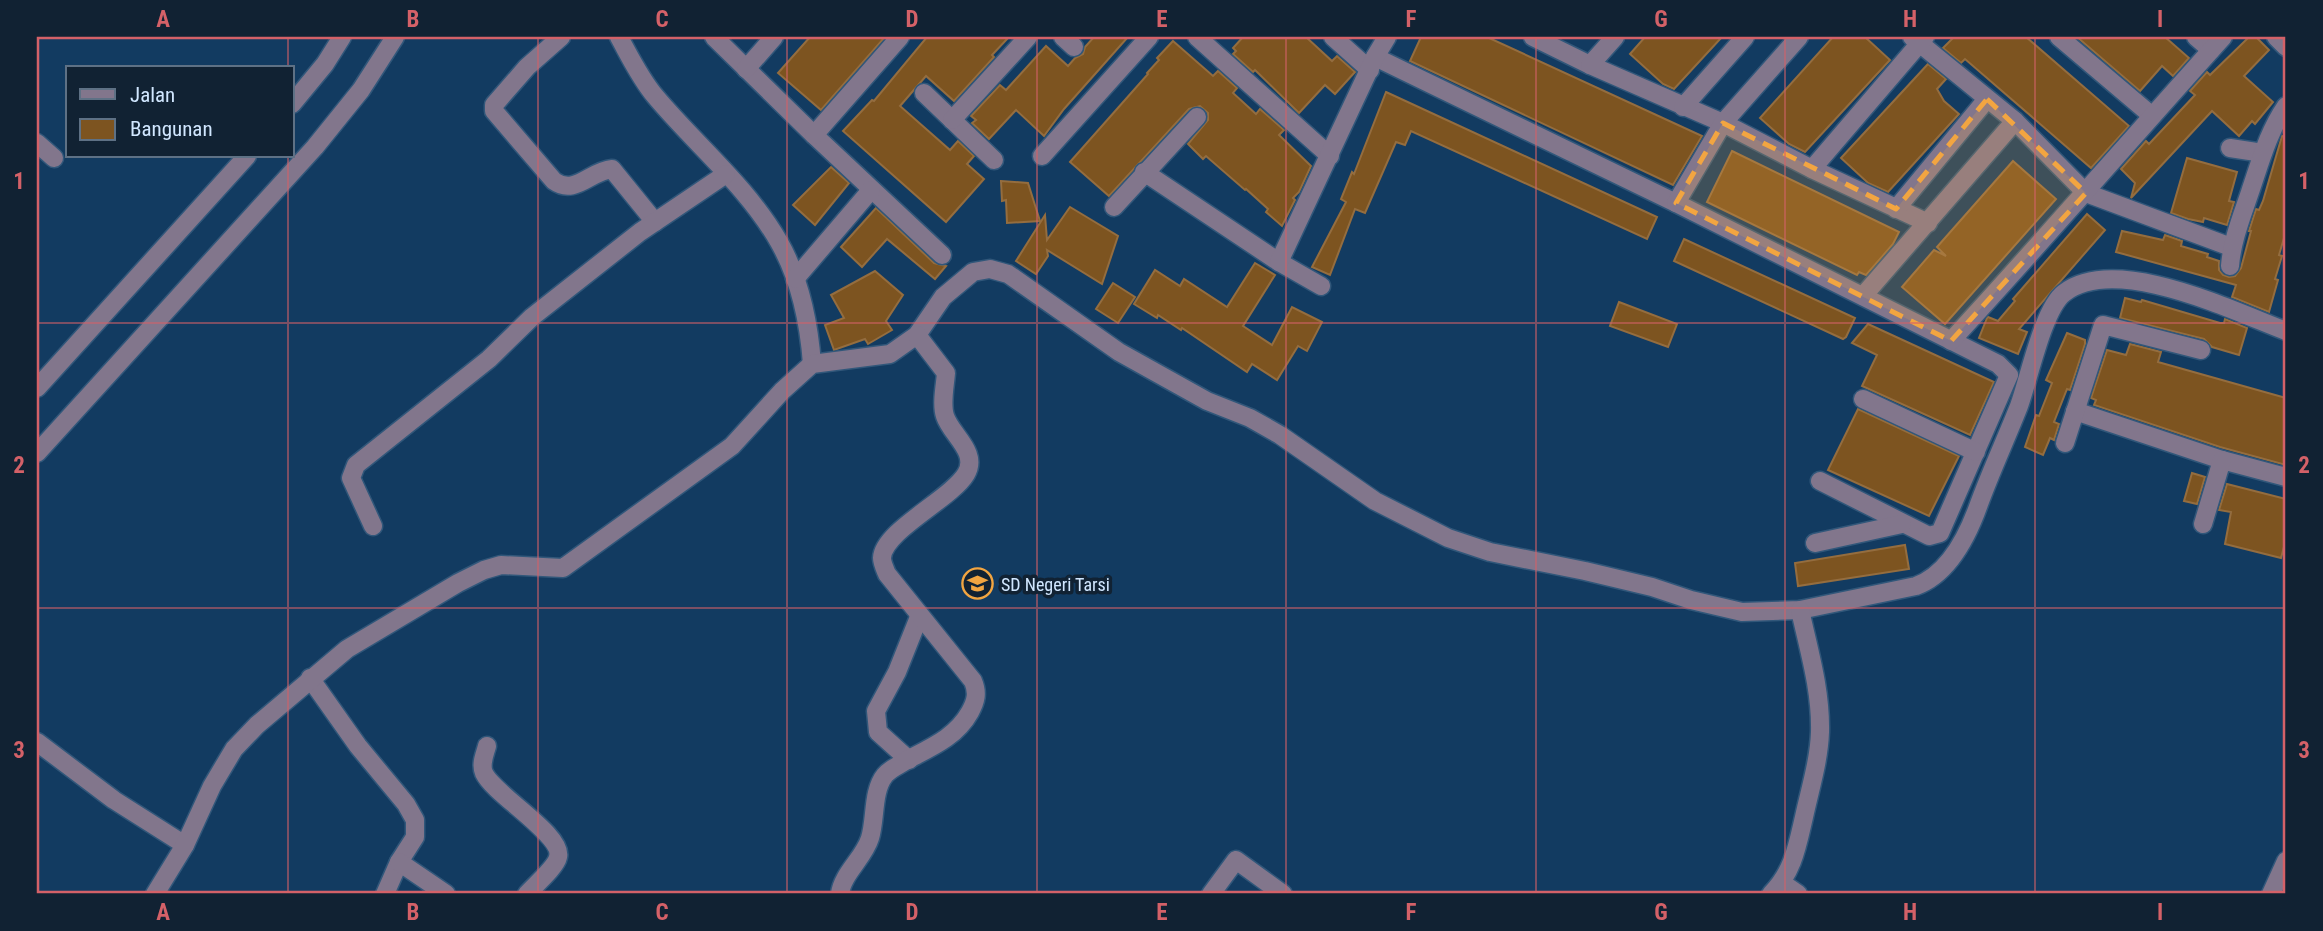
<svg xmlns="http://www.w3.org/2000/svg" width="2323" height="931" font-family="'Roboto Condensed',sans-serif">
<rect width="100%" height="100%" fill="#123b61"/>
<g fill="#7d5420" stroke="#946d3f" stroke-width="2">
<path d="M810,37H885L821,110L778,73Z"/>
<path d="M927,37H1009L992,55L994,57L954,101L926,76L900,106L950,150L958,141L974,156L967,164L984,179L946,222L843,131L872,100L874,101Z"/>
<path d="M1094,37H1128L1064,109L1044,136L1016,110L989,139L972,123L976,120L971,116L1000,85L1006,90L1046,46L1068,66L1075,58L1083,54L1085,47Z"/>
<path d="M1243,37H1306L1332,61L1337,56L1355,72L1335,94L1325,85L1299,113L1255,70L1253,72L1233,54L1236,51L1233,48Z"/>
<path d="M1421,37H1487L1702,136L1673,185L1410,61Z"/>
<path d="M1645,37H1722L1674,89L1663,84L1630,54Z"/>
<path d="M1833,37H1865L1890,60L1805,152L1789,144L1760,118Z"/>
<path d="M1954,37H2026L2129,126L2091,168L1965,59L1961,63L1943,48Z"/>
<path d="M2077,37H2165L2189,58L2173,76L2162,66L2140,91Z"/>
<path d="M2249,37H2256L2269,50L2244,76L2273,102L2255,124L2252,121L2239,136L2212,111L2131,198L2135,183L2121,169L2146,141L2149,144L2195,95L2190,91L2207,72L2210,75Z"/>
<path d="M1173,41L1213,76L1218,71L1237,88L1233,93L1256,114L1260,109L1284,130L1279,135L1311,166L1299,192L1293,198L1295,200L1282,226L1266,212L1268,209L1246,189L1245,190L1206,156L1203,159L1188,144L1208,120V113L1200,106L1189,109L1109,196L1070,162L1148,74L1147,73L1159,60L1157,58Z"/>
<path d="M1928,64L1946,79L1937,89L1944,101L1959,114L1888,192L1868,183L1841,158Z"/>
<path d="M1386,92L1657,217L1647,239L1411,131L1405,145L1396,142L1365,213L1355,209L1330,275L1312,267L1346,202L1341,199L1352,172L1354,174Z"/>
<path d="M2282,136L2286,137V231L2279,255L2282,256L2275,279L2278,280L2269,312L2232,297L2236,285L2116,252L2122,231L2163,240L2165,235L2182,241L2181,246L2208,254L2207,257L2219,261V270L2223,275L2229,277L2235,276L2241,268L2251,231H2249L2256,209L2259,210L2263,201Z"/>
<path d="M1732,151L1899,232L1893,244L1866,275L1859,272L1857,275L1707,202Z"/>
<path d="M2187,158L2237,172L2229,201L2234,202L2227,225L2204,218L2203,222L2188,219L2171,213Z"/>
<path d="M2013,161L2056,199L1945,324L1902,287L1934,250L1946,256L1937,247Z"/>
<path d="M831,167L849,183L815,225L793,205Z"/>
<path d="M1001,181L1028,183L1040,221L1007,223L1006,200L1002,201Z"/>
<path d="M1070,207L1118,236L1102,284L1047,250L1048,256L1036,274L1016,261L1045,215L1047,240Z"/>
<path d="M876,208L934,263L946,266L935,279L887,239L862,267L841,247Z"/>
<path d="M2087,214L2105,230L2019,329L2027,332L2018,354L1979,338L1987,318L1988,317L1998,321L2015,301L2013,299Z"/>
<path d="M1684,239L1855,318L1846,337L1843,339L1674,261Z"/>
<path d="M1255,263L1275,275L1243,326L1272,345L1292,307L1322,322L1307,351L1298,346L1277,380L1252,364L1247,372L1182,328L1181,330L1158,315L1157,318L1134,304L1155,270L1180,286L1184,279L1227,307Z"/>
<path d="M875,271L903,295L886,321L892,330L868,344L865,339L834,350L825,325L844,318L831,295Z"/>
<path d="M1113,283L1135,297L1118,323L1096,309Z"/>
<path d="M2125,298L2141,302L2142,300L2220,323H2224L2225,319L2247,328L2239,355L2212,347L2204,339L2120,318Z"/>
<path d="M1619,302L1677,324L1668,347L1610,326Z"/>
<path d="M1868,324L1994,382L1970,435L1862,386L1877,355L1852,343Z"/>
<path d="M2067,333L2085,340V344L2070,390L2067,389L2054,422L2059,424L2054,440L2050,438L2043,455L2025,447L2036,415L2039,416L2052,383L2046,380Z"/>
<path d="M2130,344L2161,352L2158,362L2286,398V465L2220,447L2094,405L2096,400L2091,398L2107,350L2126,355Z"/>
<path d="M1858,409L1959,456L1929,516L1828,470Z"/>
<path d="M2192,473L2205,477L2197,504L2184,501Z"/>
<path d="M2227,484L2286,499V539L2281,558L2225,544L2231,512L2219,510Z"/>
<path d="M1905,545L1909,569L1798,586L1795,563Z"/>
</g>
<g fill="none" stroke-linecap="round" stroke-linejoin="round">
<defs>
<g id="minor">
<path d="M561,37L527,67L494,105V111L554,181C575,196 590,171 612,169L655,222"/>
<path d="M619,37C630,57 640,78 655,96C696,145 747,186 779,242C800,279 809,323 812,364"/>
<path d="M714,37L814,135L942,255"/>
<path d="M1063,37L1074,47"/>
<path d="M1197,37L1330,156"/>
<path d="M1333,37L1370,70"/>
<path d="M1533,37L1590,65L1723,123L1812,169L1928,223"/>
<path d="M1912,37L2015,121L2086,193L2231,247"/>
<path d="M2059,37L2151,115"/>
<path d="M2196,37L2211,50"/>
<path d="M2276,37L2286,47"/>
<path d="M1375,57L1676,203L1998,364L2009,375L1940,533L1929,536L1820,481"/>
<path d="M1590,65L1615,37"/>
<path d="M746,69L774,37"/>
<path d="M924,93L994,160"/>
<path d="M292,104L325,64L342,37"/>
<path d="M1683,107L1745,37"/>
<path d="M952,120L1028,37"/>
<path d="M814,135L900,37"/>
<path d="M37,143L54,158"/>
<path d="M2230,148L2263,153"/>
<path d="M1042,156L1149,37"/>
<path d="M1812,169L1925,37"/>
<path d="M1144,172L1279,262L1321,286"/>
<path d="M1676,203L1723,123L1799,37"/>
<path d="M1114,207L1197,117"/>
<path d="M1896,209L1987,99"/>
<path d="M1279,262L1375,57L1387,37"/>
<path d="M2230,266C2232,240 2242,216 2250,192C2260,163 2268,132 2286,106"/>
<path d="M795,279L871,190"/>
<path d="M1863,296L2015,121"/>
<path d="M1951,341C2043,241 2132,138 2223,37"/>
<path d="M37,388L247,156"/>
<path d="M1863,399L1976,452"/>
<path d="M2075,411L2222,460L2286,477"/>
<path d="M2065,443L2103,325L2201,350"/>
<path d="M37,453L315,147L361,90L395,37"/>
<path d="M2203,524L2222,460"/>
<path d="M373,526L351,478L356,465L489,359L532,317L640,232L726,174"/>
<path d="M1815,543L1902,524"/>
<path d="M310,678L358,746L406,804L415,820V837L399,862L385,894"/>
<path d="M37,742L114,800L185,845"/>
<path d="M487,746C485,754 480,764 484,773C494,795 564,835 558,857C556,867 535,885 527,894"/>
<path d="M909,760L878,732L876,711L897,672L919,617"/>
<path d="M399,862L446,894"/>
<path d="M1782,883L1798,894"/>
<path d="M155,894L185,845L212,786L234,749L257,725L347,649L458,583L484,570L501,565L563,568L732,446L782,391L812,364L890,354L917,335L943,297L973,272L990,269L1008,274L1119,352L1207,401L1250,418L1280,435L1375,501L1448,538L1490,552L1585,571L1652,587L1691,600L1742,612L1800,610L1916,586C1949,574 1968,535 1979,504C1991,471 2006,439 2019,406C2029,379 2043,309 2064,293C2115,253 2233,311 2286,331"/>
<path d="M840,894C842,874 864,858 870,838C876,819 872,791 885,775C891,768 900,765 907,760C932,747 956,737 970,712C976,701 978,693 973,681L887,574C885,569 882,563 882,558C883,531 951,499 966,474C979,452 951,435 945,416C941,404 945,386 946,373L917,335"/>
<path d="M1211,894L1236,860L1283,894"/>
<path d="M1771,894C1793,872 1797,847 1804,817C1810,789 1819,761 1820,732C1821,690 1809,651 1800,610"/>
<path d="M2271,894L2286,861"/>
</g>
</defs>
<use href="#minor" stroke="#31577a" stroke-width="21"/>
<use href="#minor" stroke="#82768c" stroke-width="18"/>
</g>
<path fill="#f2a541" fill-opacity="0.2" stroke="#f2a541" stroke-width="5" stroke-dasharray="14 9" stroke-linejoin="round" d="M1987,99L2086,193L1951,341L1676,203L1723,123L1896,209Z"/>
<path fill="none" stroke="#d46168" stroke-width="2" stroke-opacity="0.55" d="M288,37V68M538,37V894M787,37V894M1037,37V894M1286,37V894M1536,37V894M1785,37V894M2035,37V894M288,156V894M37,323H2286M37,608H2286"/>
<defs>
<symbol id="school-ring" viewBox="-11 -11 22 22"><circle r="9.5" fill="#123" stroke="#f2a541" stroke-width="1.5"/><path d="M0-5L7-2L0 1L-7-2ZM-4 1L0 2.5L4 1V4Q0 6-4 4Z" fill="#f2a541"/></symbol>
</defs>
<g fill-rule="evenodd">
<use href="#school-ring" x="960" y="566" width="35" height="35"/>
</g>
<g text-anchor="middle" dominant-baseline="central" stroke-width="7" stroke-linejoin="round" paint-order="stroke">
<g font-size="18" fill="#d1e7ff" stroke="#123" text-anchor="start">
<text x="1001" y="584">SD Negeri Tarsi</text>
</g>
</g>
<rect width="2323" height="931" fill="none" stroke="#112233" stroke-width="77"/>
<rect x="66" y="66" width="228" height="91" fill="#112233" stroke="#5e7185" stroke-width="2"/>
<rect x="80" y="89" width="35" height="10" fill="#82768c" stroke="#5e7185" stroke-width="2"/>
<text x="130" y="102" font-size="21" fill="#d1e7ff">Jalan</text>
<rect x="80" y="119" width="35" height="21" fill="#7d5420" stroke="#5e7185" stroke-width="2"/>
<text x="130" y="136" font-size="21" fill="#d1e7ff">Bangunan</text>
<rect x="38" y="38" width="2246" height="854" fill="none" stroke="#d46168" stroke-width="2.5"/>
<g font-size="23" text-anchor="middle" font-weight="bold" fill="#d46168">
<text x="163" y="27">A</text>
<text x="413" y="27">B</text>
<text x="662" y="27">C</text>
<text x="912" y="27">D</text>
<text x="1162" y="27">E</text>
<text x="1411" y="27">F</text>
<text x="1661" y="27">G</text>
<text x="1910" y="27">H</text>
<text x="2160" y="27">I</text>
<text x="19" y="189">1</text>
<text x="2304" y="189">1</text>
<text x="19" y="473">2</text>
<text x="2304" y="473">2</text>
<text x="19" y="758">3</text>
<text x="2304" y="758">3</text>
<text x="163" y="920">A</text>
<text x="413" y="920">B</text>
<text x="662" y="920">C</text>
<text x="912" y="920">D</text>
<text x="1162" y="920">E</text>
<text x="1411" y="920">F</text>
<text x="1661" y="920">G</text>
<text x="1910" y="920">H</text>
<text x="2160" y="920">I</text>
</g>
</svg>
